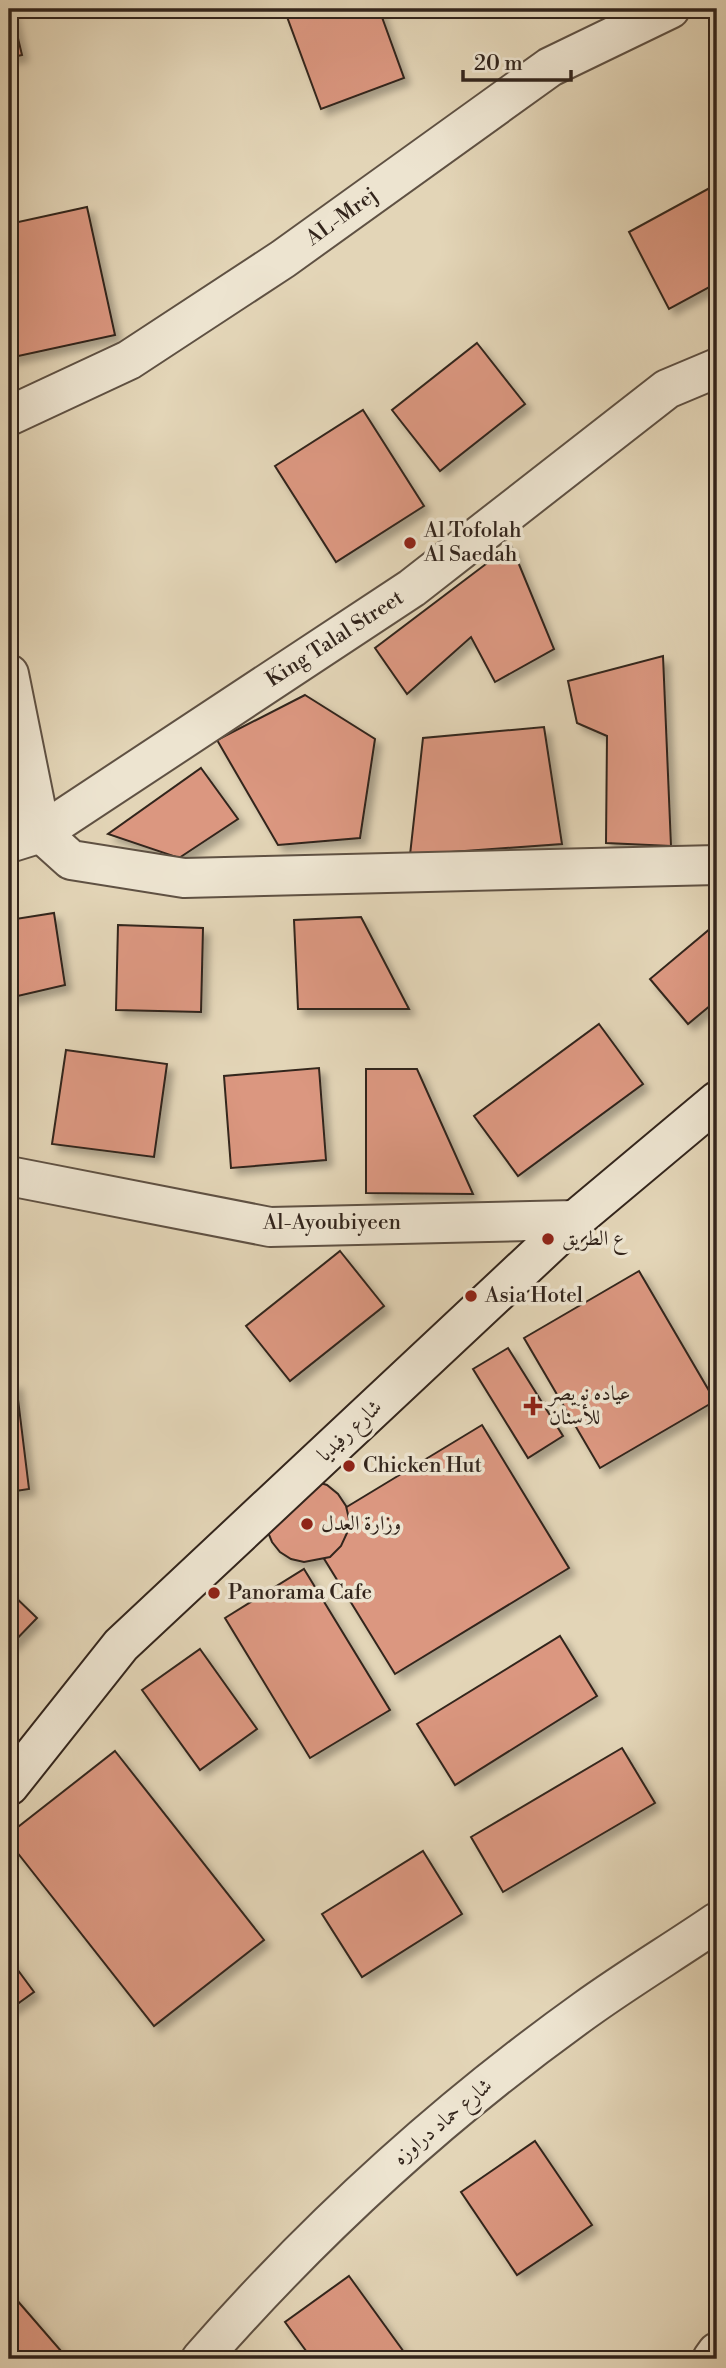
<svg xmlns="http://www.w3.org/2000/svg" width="726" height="2368" font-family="'Libre Bodoni',Amiri,serif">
<defs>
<filter id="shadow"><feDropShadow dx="6" dy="6" stdDeviation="3.5" flood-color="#0004"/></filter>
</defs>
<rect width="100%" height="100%" fill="#e3d5b7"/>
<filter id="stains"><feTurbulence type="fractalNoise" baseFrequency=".00286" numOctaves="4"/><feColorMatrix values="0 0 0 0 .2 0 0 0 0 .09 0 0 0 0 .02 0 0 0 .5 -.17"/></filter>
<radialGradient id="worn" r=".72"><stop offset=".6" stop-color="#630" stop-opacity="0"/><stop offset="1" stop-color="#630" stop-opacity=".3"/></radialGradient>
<g fill="#db9780" stroke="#33251c" stroke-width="2" filter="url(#shadow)">
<path d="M9,9H11L22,55L9,58Z"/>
<path d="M299,9H379L404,78L321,109L286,14Z"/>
<path d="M717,184V283L669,309L629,232Z"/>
<path d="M87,207L115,335L9,358V224Z"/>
<path d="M477,343L525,404L440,471L392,410Z"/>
<path d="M363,410L424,506L336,562L275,466Z"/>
<path d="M511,545L554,649L495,682L471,637L407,694L375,648Z"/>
<path d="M663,656L671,846L606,843L607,736L577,723L568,681Z"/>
<path d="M305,695L375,739L360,838L278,845L217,740Z"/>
<path d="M544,727L562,844L410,855L423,738Z"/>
<path d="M201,768L238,819L179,858L108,834Z"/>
<path d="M54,913L65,985L9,998V920Z"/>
<path d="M361,917L409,1009H298L294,920Z"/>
<path d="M717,923V1000L688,1024L650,979Z"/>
<path d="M118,925L203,928L201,1012L116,1010Z"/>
<path d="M599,1024L643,1084L518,1176L474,1116Z"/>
<path d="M66,1050L167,1064L154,1157L52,1144Z"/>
<path d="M319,1068L326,1160L231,1168L224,1076Z"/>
<path d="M366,1069H417L473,1194L366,1193Z"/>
<path d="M340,1251L384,1306L290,1381L246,1326Z"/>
<path d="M639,1271L715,1401L600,1468L524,1338Z"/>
<path d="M508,1348L563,1436L528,1458L473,1369Z"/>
<path d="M16,1383L29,1489L9,1492V1384Z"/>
<path d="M482,1425L569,1568L395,1674L307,1531Z"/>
<path d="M314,1481L327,1485L338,1494L346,1506L349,1519L347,1533L341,1546L330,1557L304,1562L291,1559L280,1552L272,1542L267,1530Z"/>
<path d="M304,1569L390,1710L310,1758L225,1618Z"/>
<path d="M9,1591L37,1618L9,1647Z"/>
<path d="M560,1636L597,1696L455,1785L417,1724Z"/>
<path d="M200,1649L257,1729L200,1770L142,1690Z"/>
<path d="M622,1748L655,1803L503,1892L471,1837Z"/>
<path d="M115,1751L264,1940L154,2026L9,1842V1834Z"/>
<path d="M423,1851L462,1914L362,1977L322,1914Z"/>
<path d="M9,1958L34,1992L9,2010Z"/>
<path d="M535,2141L592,2225L517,2275L461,2192Z"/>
<path d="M349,2276L409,2359H312L285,2322Z"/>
<path d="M9,2291L68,2359H9Z"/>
</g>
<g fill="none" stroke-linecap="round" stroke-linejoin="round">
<defs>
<g id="minor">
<path d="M9,416L129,360L283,259L550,67L670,9"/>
<path d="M9,674L41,833L71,860L184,878L717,865"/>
<path d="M9,843L41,833L412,588L667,389L717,368"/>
<path d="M9,1176L270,1227L575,1220"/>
<path d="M201,2359C315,2229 444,2111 585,2010C628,1979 673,1952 717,1922"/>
<path d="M712,2359L717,2352"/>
</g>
<path id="secondary" d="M9,1786L121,1645L575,1220L717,1101"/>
</defs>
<use href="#minor" stroke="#5f5143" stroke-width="42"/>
<use href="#secondary" stroke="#33251c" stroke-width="42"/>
<use href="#minor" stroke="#ede4d0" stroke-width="38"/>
<use href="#secondary" stroke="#ede4d0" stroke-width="38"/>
</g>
<g fill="#8f2418" stroke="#ede4d0" stroke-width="2.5">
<circle cx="410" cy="543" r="7"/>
<circle cx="548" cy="1239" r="7"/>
<circle cx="471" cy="1296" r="7"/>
<path d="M529.5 1395.5h7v7h7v7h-7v7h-7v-7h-7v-7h7z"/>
<circle cx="349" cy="1466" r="7"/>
<circle cx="307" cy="1524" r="7"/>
<circle cx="214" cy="1593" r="7"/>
</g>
<g text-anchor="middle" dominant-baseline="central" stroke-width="7" stroke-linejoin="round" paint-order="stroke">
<g font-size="21" fill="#33251c" stroke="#ede4d0">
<text transform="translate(342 217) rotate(-36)">AL-Mrej</text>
<text transform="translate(335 639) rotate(-33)">King Talal Street</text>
<text x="332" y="1223">Al-Ayoubiyeen</text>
<text transform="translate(350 1431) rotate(-43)">شارع رفيديا</text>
<text transform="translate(443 2122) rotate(-40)">شارع حماد دراوزه</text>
</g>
<g font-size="21" fill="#33251c" stroke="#ede4d0" text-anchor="start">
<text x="424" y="531">Al Tofolah<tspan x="424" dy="24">Al Saedah</tspan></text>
<text x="562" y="1239">ع الطريق</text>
<text x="485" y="1296">Asia Hotel</text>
<text x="549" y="1394">عياده نويصر<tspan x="549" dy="24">للأسنان</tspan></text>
<text x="363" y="1466">Chicken Hut</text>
<text x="321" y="1524">وزارة العدل</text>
<text x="228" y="1593">Panorama Cafe</text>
</g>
</g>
<rect width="726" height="2368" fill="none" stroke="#e3d5b7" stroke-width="35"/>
<rect x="10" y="10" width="705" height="2347" fill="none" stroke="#33251c" stroke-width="3.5"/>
<rect x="18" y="18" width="691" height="2333" fill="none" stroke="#33251c" stroke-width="2"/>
<path d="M463 70v10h108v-10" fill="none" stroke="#33251c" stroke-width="3.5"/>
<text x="474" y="70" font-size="21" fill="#33251c" stroke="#ede4d0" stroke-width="5" paint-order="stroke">20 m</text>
<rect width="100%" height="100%" filter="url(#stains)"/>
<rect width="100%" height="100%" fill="url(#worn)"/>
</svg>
